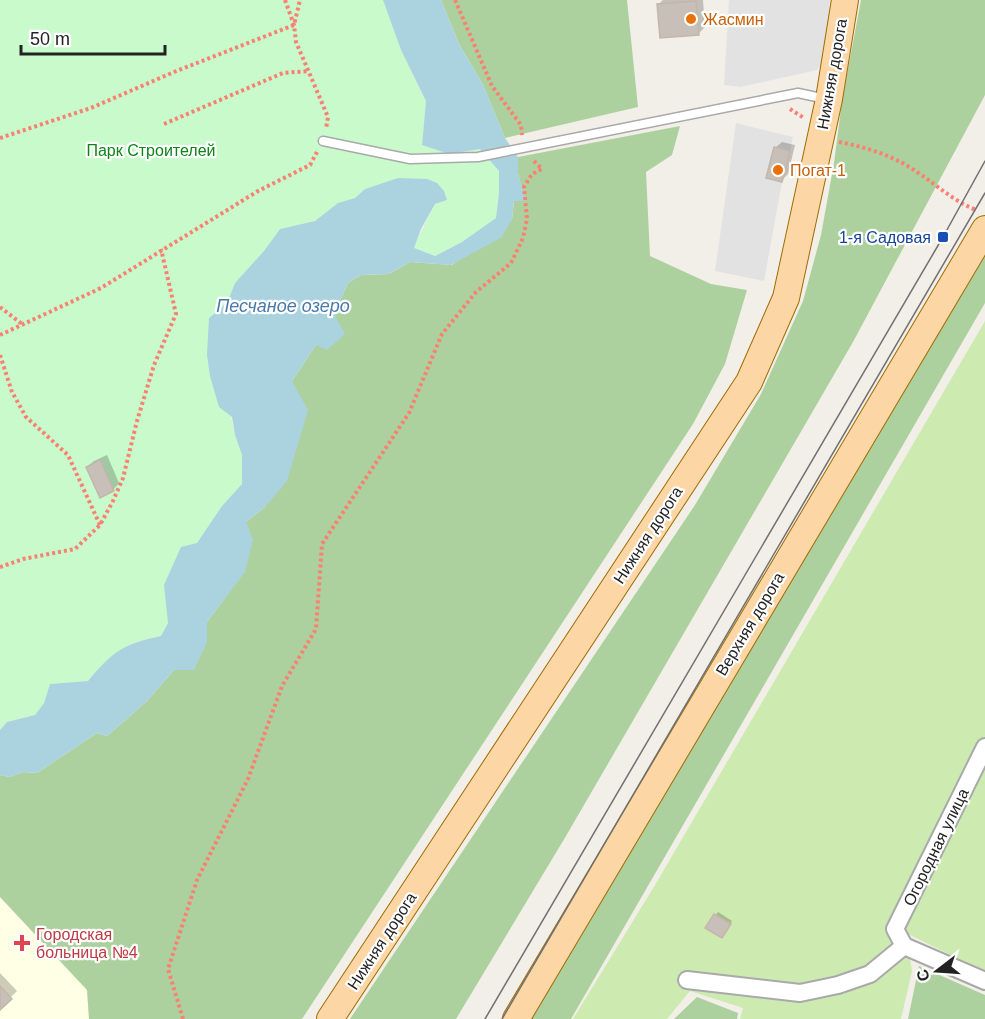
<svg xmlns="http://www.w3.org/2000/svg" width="985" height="1019" font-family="Helvetica,sans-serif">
<rect width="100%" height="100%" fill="#f2efe9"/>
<path fill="#ffffe5" d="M0,897L87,990L89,1019H0Z"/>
<path fill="#cdebb0" d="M985,321V972L906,933L912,971L901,1019H740L743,1008L690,991L667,1019H573L655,885Z"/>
<g fill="#add19e">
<path d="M441,0H627L638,107L505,138L483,85L459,44Z"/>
<path d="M861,0H985V95L853,342L566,836L456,1019H350L695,505L761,394L803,301L821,235L834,163L842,101Z"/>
<path d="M680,126L672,155L646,172L650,256L711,284L747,290L725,364L693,424L302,1019H89L87,990L0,897V775L9,777L24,772L37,773L97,733L107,736L147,701L174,670L207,642V622L225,598L246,522L265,507L292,381L316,345L334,314L348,283L361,275L389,274L410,262L452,265L512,219L514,201L525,200L518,174V157Z"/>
<path d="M985,256V303L571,1019H528Z"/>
<path d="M919,966L985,995V1019H908Z"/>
<path d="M697,997L738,1013L737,1019H674Z"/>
</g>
<path fill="#c8facc" d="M0,0H383L401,50L426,101L422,145L449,154L480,149L499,171V193L496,218L462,242L434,256L413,248L435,204L447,200L398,178L365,189L355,198L338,203L315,221L280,229L264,251L235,283L227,303L209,318L235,435L242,455V484L222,506L197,543L167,605L168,623L161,636C123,644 113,651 88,681L50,684L44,703L35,715L7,722L0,730Z"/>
<g fill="#e2e2e2">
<path d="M729,0H830L826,58L817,70L740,87L724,85Z"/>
<path d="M736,123L793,137L790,151L774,148L767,178L782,182L764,281L715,271Z"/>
</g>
<path fill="#aad3df" d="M383,0H441L459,44L483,85L505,138L518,157V174L526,201H514L512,219L502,237L451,265L410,262L389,274L361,275L348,283L334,314L345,334L327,350L316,345L292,381L308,410L287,481L265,507L246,522L253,540L245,572L207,622V642L194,670H174L147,701L107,736L97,733L37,773L24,772L9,777L0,775V730L7,722L35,715L44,703L50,684L88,681C113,651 123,644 161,636L168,623L164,585L181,547L197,543L222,506L242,484V455L235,435L232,417L219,407L210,376L207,355L209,318L227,303L235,283L264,251L280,229L315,221L338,203L355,198L365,189L398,178L427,179L437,183L444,191L447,200L435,204L421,229L414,248L435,256L462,242L496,218L499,193V171L480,149L449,154L422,145L426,101L401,50Z"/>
<g fill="#0003">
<path d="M663,0H703L705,27L698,34L659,4Z"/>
<path d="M782,142L795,145L788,174L782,180L775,148Z"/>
<path d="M107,455L119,483L113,490L87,467L94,461Z"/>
<path d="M718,912L732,921L724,934L707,928Z"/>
<path d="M0,973L17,991L0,1008Z"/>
</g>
<g fill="#c7bfb8" stroke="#c4b6ab" stroke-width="1.5">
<path d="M696,1L699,35L660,38L657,4Z"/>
<path d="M774,147L790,151L782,182L766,178Z"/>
<path d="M100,460L114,491L100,498L86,467Z"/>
<path d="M714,914L731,924L722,938L705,928Z"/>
<path d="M0,986L12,999L0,1010Z"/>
</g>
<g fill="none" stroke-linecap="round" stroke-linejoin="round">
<defs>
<path id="service" d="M323,141L410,159L478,157L798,93L826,99"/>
<g id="minor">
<path d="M904,946L895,929L985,747"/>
<path d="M687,980L800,993L838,985L870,974L904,946L985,981"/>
</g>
<g id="primary">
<path d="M330,1019L749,382L786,298L829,99L845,0"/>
<path d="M516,1019L985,229"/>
</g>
</defs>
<use href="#service" stroke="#a9a9a9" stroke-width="11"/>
<use href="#minor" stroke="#a9a9a9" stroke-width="20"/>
<use href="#primary" stroke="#a06b00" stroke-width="28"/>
<g stroke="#fa8072" stroke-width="4" stroke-dasharray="3 3" stroke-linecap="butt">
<path d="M285,0L294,25L296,42L328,117L326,129"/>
<path d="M455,0L492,86L521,125L522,135"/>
<path d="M790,109L804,118"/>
<path d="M164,124L283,73L309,71"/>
<path d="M0,138L91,108L174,72L294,25L300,0"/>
<path d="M839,142C866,147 894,156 917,172C938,186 952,200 976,210"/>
<path d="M0,307L22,324"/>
<path d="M0,335L101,288L258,191L310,165L317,152"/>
<path d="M0,355L12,392L26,417L68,455L100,525"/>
<path d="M0,567L23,559L75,549L100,525L113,501L123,478L137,421L154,365L176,314L161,249"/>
<path d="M183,1019L168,969L197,880L248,779L282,686L316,629L322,544L409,413L442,334L476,292L511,263L523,238L527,219L524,187L532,174L542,169L532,159"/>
</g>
<use href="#service" stroke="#fff" stroke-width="8"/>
<use href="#minor" stroke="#fff" stroke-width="16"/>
<use href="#primary" stroke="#fcd6a4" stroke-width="26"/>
<g stroke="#707070" stroke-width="1.5">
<path d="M485,1019L943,237L985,161"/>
<path d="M502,1019L985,193"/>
</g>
</g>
<g fill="#e8710a" stroke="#fff" stroke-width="2">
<circle cx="691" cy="19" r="6"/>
<circle cx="778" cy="170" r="6"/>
</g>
<rect fill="#1a4fb4" stroke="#fff" stroke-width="2" x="937" y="231" width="12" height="12" rx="3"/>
<path fill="#e0444e" stroke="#fff" stroke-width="2" d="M19 934h6v6h6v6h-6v6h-6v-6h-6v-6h6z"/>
<g text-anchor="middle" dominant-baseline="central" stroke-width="4.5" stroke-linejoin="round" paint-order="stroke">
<g font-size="16" fill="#c56008" stroke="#fff" text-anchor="start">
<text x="703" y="19">Жасмин</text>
<text x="790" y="170">Погат-1</text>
</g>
<g font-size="16" fill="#222" stroke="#fff">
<text transform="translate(832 74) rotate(-80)">Нижняя дорога</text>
<text transform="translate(648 535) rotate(-57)">Нижняя дорога</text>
<text transform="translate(750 624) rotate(-59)">Верхняя дорога</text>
<text transform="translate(936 847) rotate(-64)">Огородная улица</text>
<text transform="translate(382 941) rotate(-57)">Нижняя дорога</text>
</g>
<g font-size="16" fill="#0c8416" stroke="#fff">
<text x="151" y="150">Парк Строителей</text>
</g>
<g font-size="16" fill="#164399" stroke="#fff" text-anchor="end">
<text x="931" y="237">1-я Садовая</text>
</g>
<g font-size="16" fill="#be3a42" stroke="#fff" text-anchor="start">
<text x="36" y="934">Городская<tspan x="36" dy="18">больница №4</tspan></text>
</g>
<g font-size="18" font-style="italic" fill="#4a7aab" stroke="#fff">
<text x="283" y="306">Песчаное озеро</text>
</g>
</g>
<g transform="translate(937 971) rotate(253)" stroke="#ffffff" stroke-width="4.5" paint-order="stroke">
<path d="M0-4.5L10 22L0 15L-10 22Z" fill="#222222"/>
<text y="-9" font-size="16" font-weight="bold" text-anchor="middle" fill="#222222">С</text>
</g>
<path d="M21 45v9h144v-9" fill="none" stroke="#222222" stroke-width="3"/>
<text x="30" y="45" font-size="18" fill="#222222" stroke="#ffffff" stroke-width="4.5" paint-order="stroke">50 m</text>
</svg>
